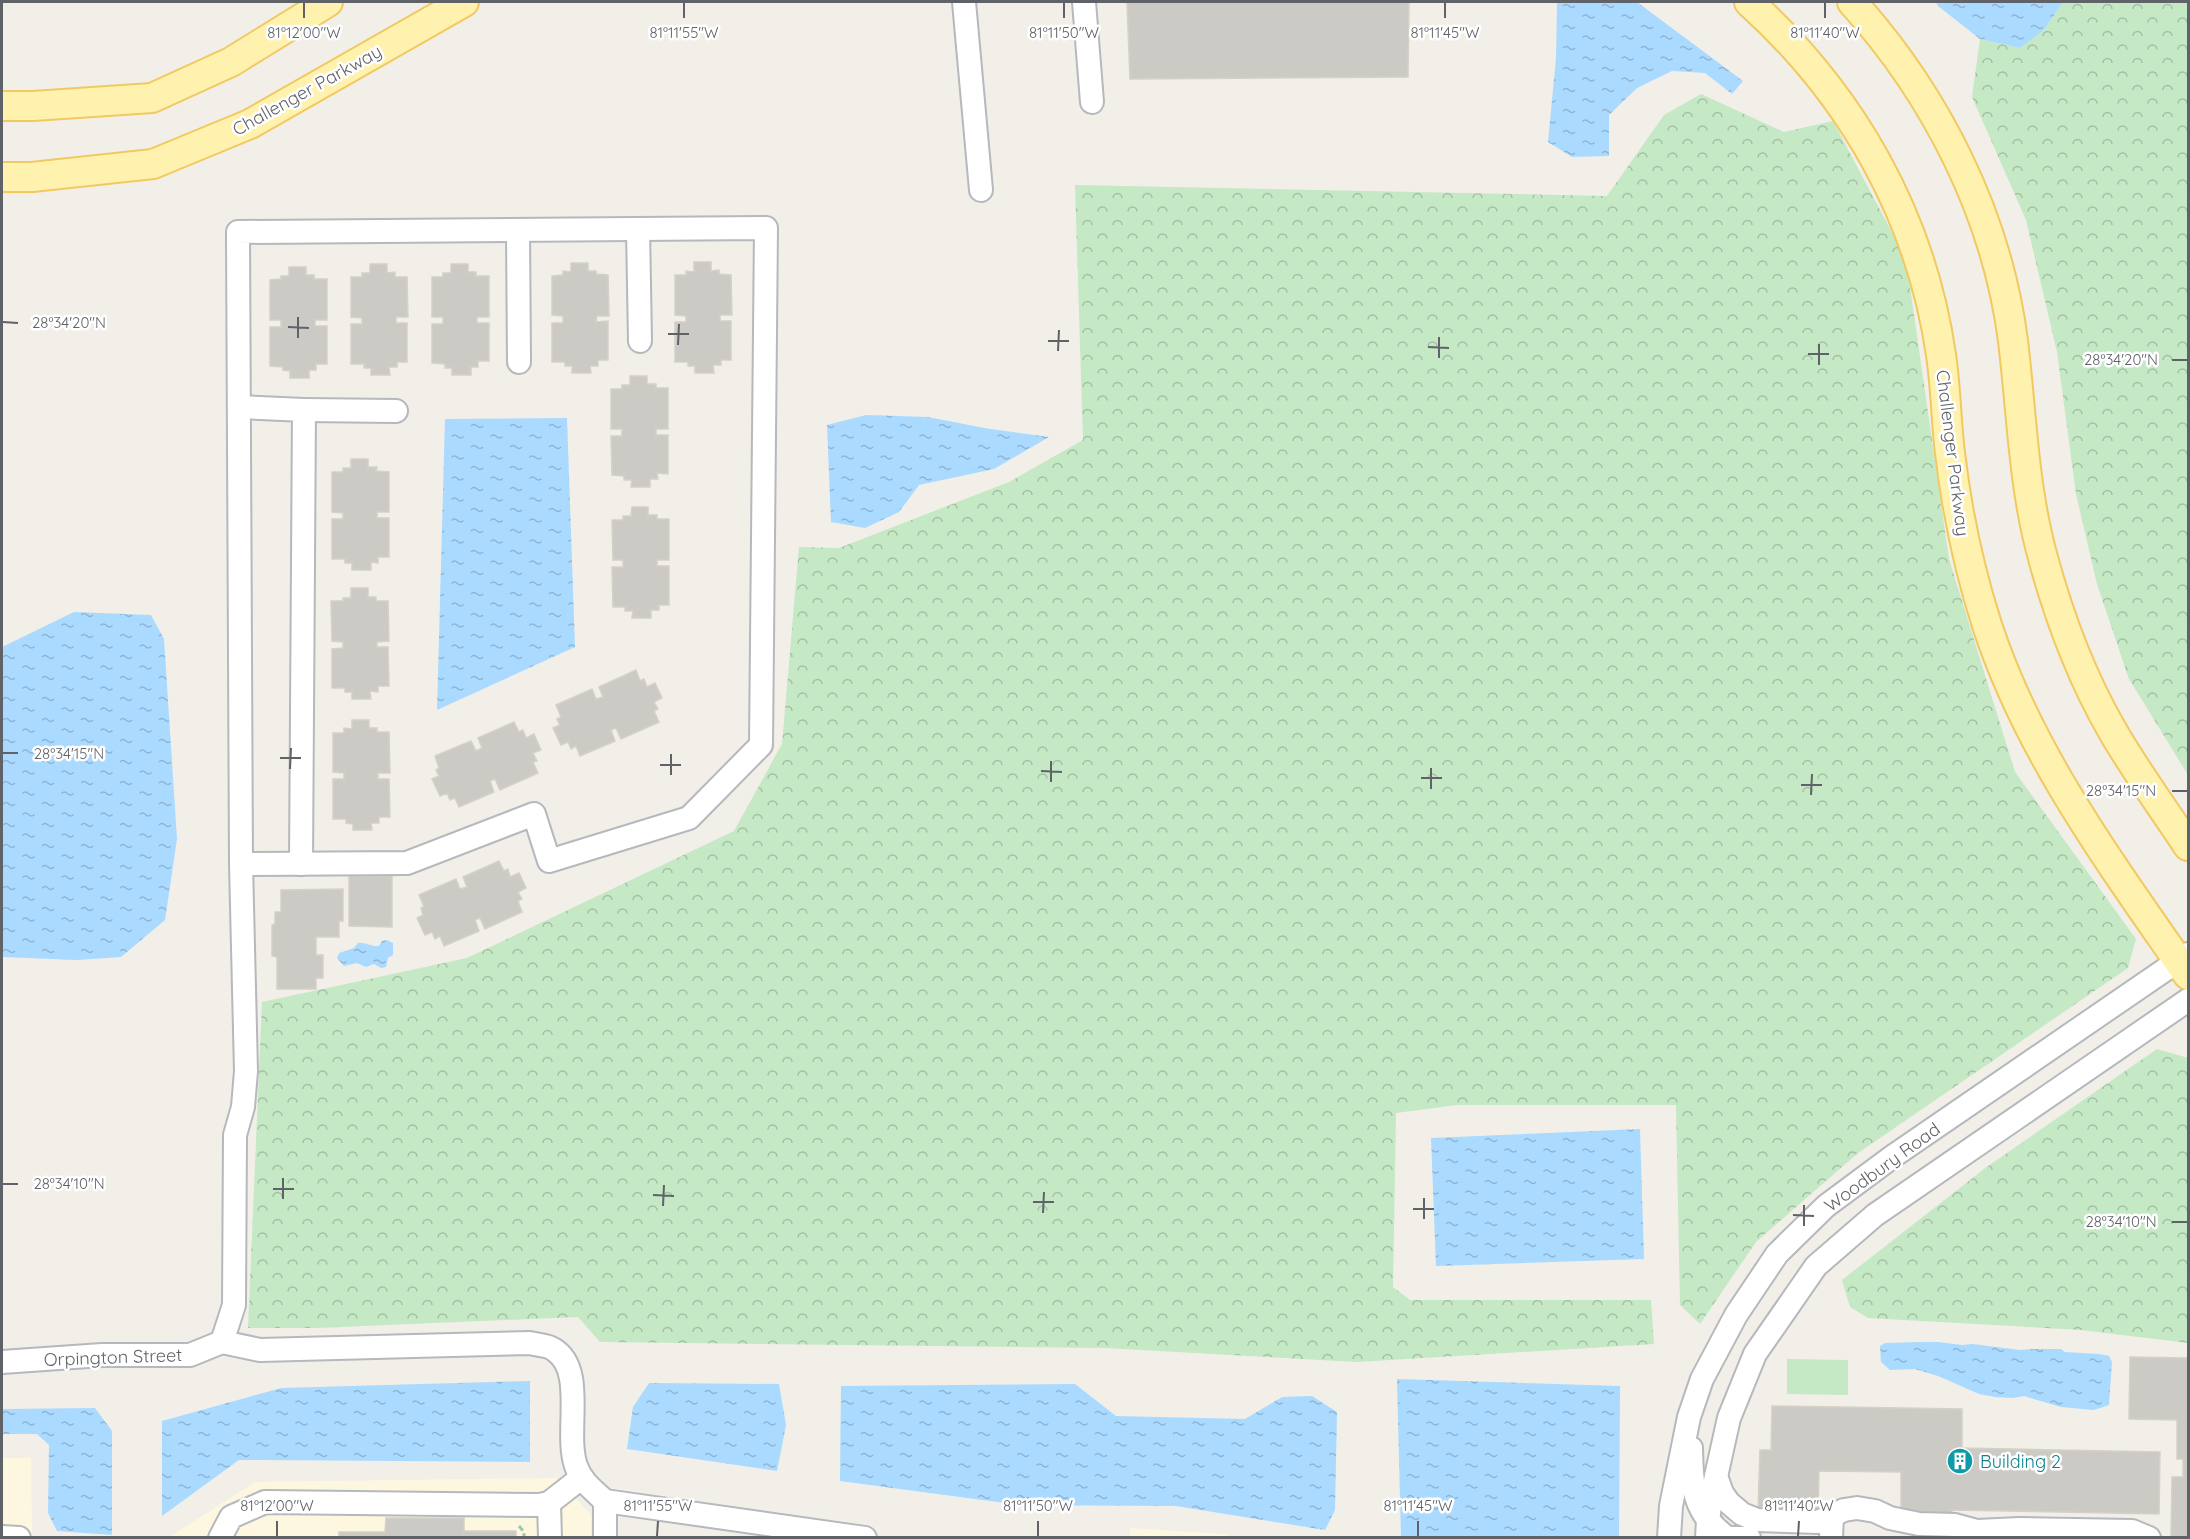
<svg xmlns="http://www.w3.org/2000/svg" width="2190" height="1539" font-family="Quicksand,sans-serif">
<defs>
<pattern id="forest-crowns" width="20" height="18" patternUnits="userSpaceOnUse" patternTransform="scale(1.5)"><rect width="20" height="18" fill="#c5e8c5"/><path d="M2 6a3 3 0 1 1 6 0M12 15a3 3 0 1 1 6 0" fill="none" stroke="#a3c0a4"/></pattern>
<pattern id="water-ripples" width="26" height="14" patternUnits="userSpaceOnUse" patternTransform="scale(1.5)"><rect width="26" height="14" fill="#aadaff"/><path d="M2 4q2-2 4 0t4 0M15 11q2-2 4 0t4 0" fill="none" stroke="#8eb4d2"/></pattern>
</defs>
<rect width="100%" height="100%" fill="#f1efe8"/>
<g fill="#fef7e0">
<path d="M2,1458H31L32,1537H2Z"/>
<path d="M557,1478L591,1515V1537L168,1538L255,1482Z"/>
<path d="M1130,1528L1223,1534L1233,1537H1130Z"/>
</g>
<path fill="#c5e8c5" d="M1787,1359L1848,1360V1395L1787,1394Z"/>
<g fill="url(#forest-crowns)">
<path d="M2063,2H2188V775L2129,679L2097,584L2076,494L2057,352L2026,220L1972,97L1980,39L2020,48L2044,30Z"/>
<path d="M1701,94L1784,132L1833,121L1906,259L1949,559L2015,772L2136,939L2128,968L1858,1153L1756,1242L1700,1324L1680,1305L1676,1105H1457L1396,1113L1393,1287L1410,1300H1651L1654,1344L1357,1362L1105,1348L600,1342L578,1317L317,1328H248L262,1002L467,958L734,831L782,744L799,547L839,548L1009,482L1083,440L1075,185L1607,196L1664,115Z"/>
<path d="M2157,1049L2188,1058V1343L2081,1330L1868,1318L1850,1307L1842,1280L1988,1166Z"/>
</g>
<g fill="url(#water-ripples)">
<path d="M1557,2H1637L1743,81L1732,94L1705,73L1672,71L1637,88L1609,115V156L1572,157L1548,142L1556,58Z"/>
<path d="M1936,2H2063L2044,30L2020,48L1980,39L1938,6Z"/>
<path d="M866,415L928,417L984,428L1049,437L994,469L919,485L899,512L865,528L831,522L827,425Z"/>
<path d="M567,418L575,647L437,710L445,419Z"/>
<path d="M74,612L151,615L164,639L177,839L165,920L121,957L77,960L2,957V647Z"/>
<path d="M387,940L393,943V955L388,958L386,967L381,968L374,964L366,967L357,963L344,966L337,958L339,953L354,948L358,943C366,942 371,947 379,946L382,941Z"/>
<path d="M1640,1129L1644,1259L1436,1266L1431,1138Z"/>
<path d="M1920,1342H1938L1962,1345L1973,1344L2020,1350L2031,1349H2061L2065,1352L2099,1354L2109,1356L2112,1362L2109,1405L2094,1410L2061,1407L2024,1396L2013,1398L1995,1397L1979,1394L1938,1376L1915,1369L1890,1370L1881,1362L1880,1346L1885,1343Z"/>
<path d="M1397,1379L1620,1386L1619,1537H1401Z"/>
<path d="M530,1381V1462L239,1460L162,1516V1421L281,1388Z"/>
<path d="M649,1383L779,1384L786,1425L777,1471L627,1449L633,1407Z"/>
<path d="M1075,1384L1116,1416L1245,1419L1282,1397L1312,1396L1337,1412L1335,1510L1325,1530L1176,1506L1019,1505L840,1481L841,1386Z"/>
<path d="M95,1408L112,1431V1535L57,1531L48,1513L49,1445L37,1434H2V1409Z"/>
</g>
<g fill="#cccac5" stroke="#d6d1c6" stroke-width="1.5">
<path d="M1127,2H1409L1408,77L1130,79Z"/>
<path d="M694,262H711V271L719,270V274L731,275L732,315H720V321H731V360H721V365H713L714,373H695V366H688V362H675V322H686V316L675,315V275H686V271L694,272Z"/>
<path d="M571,263H588V271H596V274L608,275L609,316H597L596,322L608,321V360H598V366H590L591,373H572V366H565V362H552V323H563V316L552,315V276L563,275V271L571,272Z"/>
<path d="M370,264H387V273L395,272V277H407L408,317H396V323H407V362H397V367H389L390,375H371V368H364V364H351V324H362V318L351,317V277H362V273H370Z"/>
<path d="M451,264H468V272H476V276H489V317H477V323H489V361H478V367H471V375H452V368H445V364L432,363V324H443V317H432V277H443V273H451Z"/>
<path d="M289,267H306V275H314V279H327V320H315V326H327V364H316V370H309V378H290V371L283,370V367L270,366V327H281V320H270V280L281,279V276H289Z"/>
<path d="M630,376H647V384H656V388H668V429H656V435H668V474L657,473L658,479H650V487H631L632,480H624V476L612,475L611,436H622V429H611V389H622V385H630Z"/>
<path d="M351,459H368V467H377L376,471L389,472V512H377V518H389V557H378V563L371,562V570H352V563H345V559H332V519H343V513L332,512V472H343V468H351Z"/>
<path d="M632,507H648V515H657V519H669V560H657V566H669V605H659V610H651V618H632L633,611H625V607H613L612,567H623V560H613L612,520H623V516H631Z"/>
<path d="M351,588H368V597H376V601H388L389,641L377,642V647H388L389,686H378V692L370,691L371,699H352V692H345V688H332V649L343,648V642L332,641L331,601H343V598H351Z"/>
<path d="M636,670L640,681L644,679L647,687L655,683L662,698L654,702L658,709L654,711L659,722L621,739L616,728L611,730L615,741L580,756L576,746L571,749L568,742L561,745L553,728L560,725L557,719L561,717L556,705L592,689L596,699L603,697L599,687Z"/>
<path d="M352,720H369V728H377V732H389L390,773H378V779H389L390,817H379V823H371L372,830H353V824L346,823V819H333V779H344V773L333,772V733H344V728L352,729Z"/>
<path d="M514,722L519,732L523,730L526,738L534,734L541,750L533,753L537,761L533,762L538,773L500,790L495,779L490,781L494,792L459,807L455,798L450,800L447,793L440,796L432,779L439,776L436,770L439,768L435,756L471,741L476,751L482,748L478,738Z"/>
<path d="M499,861L504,871L508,869L510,877L519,873L526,888L518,892L522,899L518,901L522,912L485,929L480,918L475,920L479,931L444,946L440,936L435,939L432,932L425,935L417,918L423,915L421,908L424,907L419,895L456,879L460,889L467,887L463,877Z"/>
<path d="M349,876H392V927L349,926Z"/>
<path d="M343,889V921H339V937H316V955H323V978H316V989H277V957L272,956V925L275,924V912H281V890Z"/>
<path d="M2130,1357L2188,1358V1537H2171L2172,1477H2183V1459H2177V1420L2129,1419Z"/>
<path d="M1772,1406L1962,1409V1448L2160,1452L2159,1514L1952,1510V1516L1901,1515V1472L1819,1471L1818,1513L1758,1511L1760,1450H1771Z"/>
<path d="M386,1518H464V1531H516V1538H339V1532H385Z"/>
</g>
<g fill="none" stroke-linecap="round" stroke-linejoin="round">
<defs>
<g id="minor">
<path d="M964,2L981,190"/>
<path d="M1084,2L1092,102"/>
<path d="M638,229L640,341"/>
<path d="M518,230L519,362"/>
<path d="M239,407L304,410L301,864"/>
<path d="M304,410L396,411"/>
<path d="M222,1342L234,1305L235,1135L243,1107L246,1071L241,864L238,232L766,228L761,745L689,818L549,861L534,814L407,863L241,864"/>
<path d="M222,1342L260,1350L530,1343C537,1345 547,1345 553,1349C587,1369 564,1432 576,1466C581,1481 593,1490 605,1501L865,1538"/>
<path d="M2,1362L102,1355H190L222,1342"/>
<path d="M1691,1448C1692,1487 1693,1512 1726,1537"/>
<path d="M1716,1476L1722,1493L1729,1503L1742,1514L1757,1520L1818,1522L1844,1510L1857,1508L1875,1511L1890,1518L1919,1524L1955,1525L1977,1531L2019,1529L2132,1531L2149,1538"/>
<path d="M605,1501V1538"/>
<path d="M549,1503L550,1538"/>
<path d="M2,1537L19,1538"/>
<path d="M220,1538L231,1517L265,1502L539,1505L549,1503L581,1478"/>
<path d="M1669,1538L1671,1506L1689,1417L1702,1379L1736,1315L1777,1254L1826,1206L1892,1157L2188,954"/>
<path d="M1707,1538L1708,1520L1711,1499L1729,1418L1755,1354L1816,1266L1875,1215L2188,1000"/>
<path d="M1726,1538H1749"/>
<path d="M1831,1538L1832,1516"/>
</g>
<g id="major">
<path d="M1749,2C1852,95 1921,216 1941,355C1946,388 1946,421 1950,453C1957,512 1969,569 1987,625C2029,754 2112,865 2188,975"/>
<path d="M1852,2C1936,95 1997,215 2013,341C2022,414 2023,486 2043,558C2059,617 2081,676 2112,730C2135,770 2163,808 2188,846"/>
<path d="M2,106H33L152,98L231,62L328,2"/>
<path d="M2,177H32L153,164L250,124L464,2"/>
</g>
</defs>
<use href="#minor" stroke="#b5b8bc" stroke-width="26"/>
<use href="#major" stroke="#f2c960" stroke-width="32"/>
<path stroke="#9cc7a9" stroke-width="3" stroke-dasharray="6 3" stroke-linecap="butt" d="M519,1526L524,1532V1538"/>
<use href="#minor" stroke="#fff" stroke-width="22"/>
<use href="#major" stroke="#fff2af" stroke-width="28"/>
</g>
<path fill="none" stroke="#5f6368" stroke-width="2" d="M304,18V3M684,18V3M1064,18V3M1445,18V3M1825,18V3M3,322L18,323M288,327L309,328M668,334H689M298,338V317M1048,341H1069M678,345L679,324M1428,347L1449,348M1058,351L1059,330M1808,354H1829M1439,358V337M2172,360H2187M1819,365V344M3,753H18M280,758H301M660,765H681M290,769L291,748M1041,771L1062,772M671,775V754M1421,778H1442M1051,782V761M1801,785H1822M1431,789V768M2172,791H2187M1811,795L1812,774M3,1184H18M273,1189H294M653,1195L674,1196M283,1199V1178M1033,1202H1054M663,1206L664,1185M1413,1209H1434M1043,1213L1044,1192M1793,1215L1814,1216M1424,1219V1198M2172,1222H2187M1804,1226V1205M277,1536V1521M657,1536L658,1521M1038,1536V1521M1418,1536V1521M1798,1536L1799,1521"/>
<defs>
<symbol id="building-disc" viewBox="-11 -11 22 22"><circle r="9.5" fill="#0f9aa8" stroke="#fff"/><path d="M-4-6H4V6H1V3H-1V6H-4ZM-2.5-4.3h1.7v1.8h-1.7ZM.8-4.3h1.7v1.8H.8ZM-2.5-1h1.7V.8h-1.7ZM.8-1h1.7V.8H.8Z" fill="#fff"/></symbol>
</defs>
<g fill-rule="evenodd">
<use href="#building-disc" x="1945" y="1446" width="30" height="30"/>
</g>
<g text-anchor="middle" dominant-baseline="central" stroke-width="5" stroke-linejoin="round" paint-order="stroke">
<g font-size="18" fill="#5f6368" stroke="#fff">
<text transform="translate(307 90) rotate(-29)">Challenger Parkway</text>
<text transform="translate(1953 453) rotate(83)">Challenger Parkway</text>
<text transform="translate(1882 1167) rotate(-36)">Woodbury Road</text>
<text transform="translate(113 1357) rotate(-2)">Orpington Street</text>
</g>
<g font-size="18" fill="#0d838f" stroke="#fff" text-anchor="start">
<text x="1980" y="1461">Building 2</text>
</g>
</g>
<g font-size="15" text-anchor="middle" fill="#5f6368" stroke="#fff" stroke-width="5" stroke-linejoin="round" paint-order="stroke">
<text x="304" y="38">81°12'00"W</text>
<text x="684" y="38">81°11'55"W</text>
<text x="1064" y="38">81°11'50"W</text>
<text x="1445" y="38">81°11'45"W</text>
<text x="1825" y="38">81°11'40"W</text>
<text x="69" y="328">28°34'20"N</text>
<text x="2121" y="365">28°34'20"N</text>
<text x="69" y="759">28°34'15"N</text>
<text x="2121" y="796">28°34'15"N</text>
<text x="69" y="1189">28°34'10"N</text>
<text x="2121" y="1227">28°34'10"N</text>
<text x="277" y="1511">81°12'00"W</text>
<text x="658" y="1511">81°11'55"W</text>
<text x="1038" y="1511">81°11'50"W</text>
<text x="1418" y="1511">81°11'45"W</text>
<text x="1799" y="1511">81°11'40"W</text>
</g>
<rect width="2190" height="1539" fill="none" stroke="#5f6368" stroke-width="6"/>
</svg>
